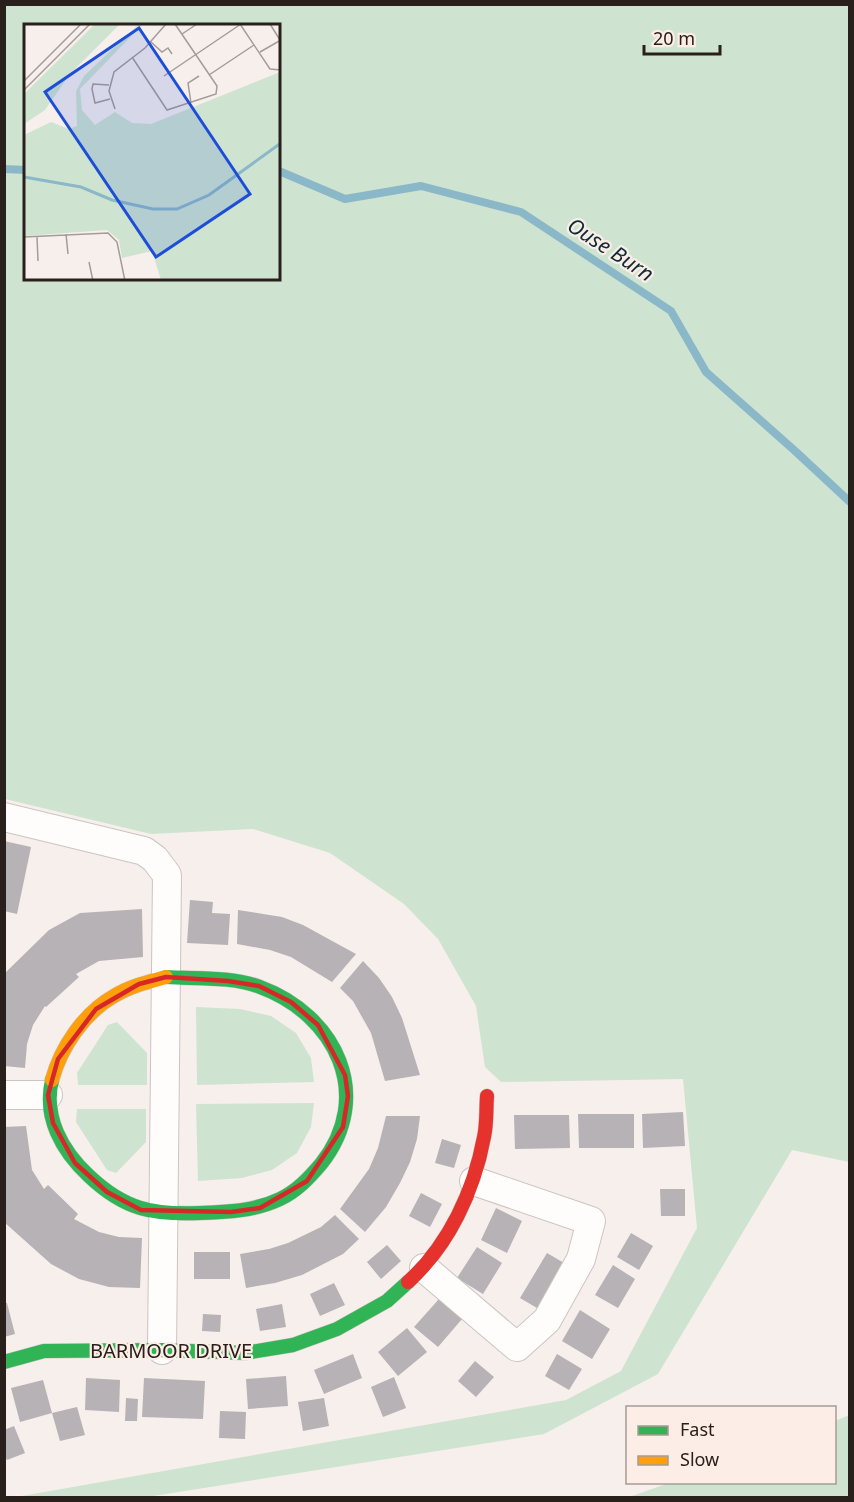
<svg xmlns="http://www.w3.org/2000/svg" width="854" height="1502" font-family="'Noto Sans',sans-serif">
<rect width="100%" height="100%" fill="#f7efec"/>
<g fill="#cfe3d1" fill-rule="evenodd">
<path d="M5,4L849,5V1162L792,1150L658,1374L544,1434L147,1497H16L566,1400L621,1371L697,1228L683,1079L501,1082L485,1067L476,1006L438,939L404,904L330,853L253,829L151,834L5,799ZM26,26H279V279H26Z"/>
<path d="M196,1007L240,1009L271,1016L296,1033L311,1058L314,1082L197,1085Z"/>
<path d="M117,1022L147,1053V1085H78L77,1073L108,1025Z"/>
<path d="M314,1103L311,1127L297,1153L272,1170L242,1178L198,1181L196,1104Z"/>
<path d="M77,1109H146V1142L116,1173L107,1170L76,1122Z"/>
<path d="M849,1415V1497H629L669,1483L834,1482L835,1421Z"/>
</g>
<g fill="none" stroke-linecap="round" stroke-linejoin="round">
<g stroke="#8ab8c8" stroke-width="8">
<path d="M4,169L26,170"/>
<path d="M279,171L345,199L421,186L521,212L671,311L706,372L794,450L850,502"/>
</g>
</g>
<g fill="#b6b2b5">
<path d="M4,841L31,847L17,914L4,911Z"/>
<path d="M190,900L213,902L212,913L230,914L228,945L187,943Z"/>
<path d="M142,909L143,957L99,961L76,974L79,977L46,1007L45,1006L33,1025L27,1044L25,1068L4,1066V974L49,930L80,913Z"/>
<path d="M238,910L282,917L303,925L356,954L332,982L291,957L270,950L237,944Z"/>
<path d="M363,961L379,978L392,997L402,1018L420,1075L385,1081L371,1033L353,1001L340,988Z"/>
<path d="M683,1112L685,1146L643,1148L642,1114Z"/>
<path d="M578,1114H634V1148H579Z"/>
<path d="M514,1115H569L570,1148L515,1149Z"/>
<path d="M386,1116H420L417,1139L410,1162L400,1183L386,1207L365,1232L340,1209L369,1169L378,1148Z"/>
<path d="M26,1126L32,1170L44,1189L48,1185L78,1214L74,1219L99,1232L119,1237L142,1238L140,1288L109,1287L79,1279L51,1264L4,1222V1127Z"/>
<path d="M442,1139L461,1145L454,1168L435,1163Z"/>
<path d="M660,1189H685V1216H661Z"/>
<path d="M421,1193L442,1204L430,1227L409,1216Z"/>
<path d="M496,1208L522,1221L507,1253L481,1240Z"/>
<path d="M335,1215L359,1239L343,1254L302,1275L275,1283L246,1288L240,1254L269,1249L288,1243L321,1227Z"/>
<path d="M631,1233L653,1246L639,1270L617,1257Z"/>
<path d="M387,1245L401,1261L381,1279L367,1262Z"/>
<path d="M477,1247L502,1263L483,1294L457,1278Z"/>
<rect x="194" y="1252" width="36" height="27"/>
<path d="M547,1253L564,1263L537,1308L520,1298Z"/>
<path d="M613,1265L635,1279L618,1308L595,1295Z"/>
<path d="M334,1283L345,1305L320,1316L310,1294Z"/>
<path d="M439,1299L462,1319L438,1347L414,1327Z"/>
<path d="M4,1303H7L15,1334L4,1337Z"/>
<path d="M282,1304L286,1327L260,1331L256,1309Z"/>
<path d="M580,1310L610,1329L592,1359L562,1341Z"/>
<path d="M203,1314L221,1315L220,1332L202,1331Z"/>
<path d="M407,1328L427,1352L398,1376L378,1352Z"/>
<path d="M353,1354L362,1378L324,1394L314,1370Z"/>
<path d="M557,1354L582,1369L569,1390L545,1376Z"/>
<path d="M475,1361L494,1377L476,1397L458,1381Z"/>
<path d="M286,1376L288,1406L248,1409L246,1379Z"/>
<path d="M394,1377L406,1408L383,1417L371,1387Z"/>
<path d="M86,1378L120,1380L119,1412L85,1410Z"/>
<path d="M144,1378L205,1381L203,1419L142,1417Z"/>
<path d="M43,1380L52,1413L20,1422L11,1388Z"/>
<path d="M126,1398L138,1399L137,1421H125Z"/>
<path d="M324,1398L329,1426L303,1431L298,1402Z"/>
<path d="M77,1407L85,1435L60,1441L52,1413Z"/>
<path d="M220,1411L246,1412L245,1439L219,1438Z"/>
<path d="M14,1426L25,1453L7,1460L4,1455V1430Z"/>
</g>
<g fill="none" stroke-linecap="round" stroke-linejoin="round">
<defs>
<g id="street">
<path d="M4,817L144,851L155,859L167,875L162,1350"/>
<path d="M4,1095H48"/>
<path d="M424,1268L517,1347L547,1320L581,1259L591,1221L474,1181"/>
</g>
<g id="fast">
<path d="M52,1080C43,1117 62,1151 89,1176C125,1210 153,1215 200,1213C228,1212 255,1211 280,1199C297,1191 309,1178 321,1164C375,1096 336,1015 260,987C231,976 197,979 166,977"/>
<path d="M4,1362L44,1351L162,1350L245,1353L293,1345L337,1329L387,1301L408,1282"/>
</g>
<path id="slow" d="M52,1080C61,1047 84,1013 114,996C130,986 148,982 166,977"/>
<path id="jam" d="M408,1282C449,1245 474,1191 484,1137C487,1124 486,1110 487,1096"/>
</defs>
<use href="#street" stroke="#ccc4c1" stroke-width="30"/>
<use href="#fast" stroke="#ccc4c1" stroke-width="15"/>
<use href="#slow" stroke="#ccc4c1" stroke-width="15"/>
<use href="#jam" stroke="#ccc4c1" stroke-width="15"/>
<use href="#street" stroke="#fefdfc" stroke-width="28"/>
<use href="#fast" stroke="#30b455" stroke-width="14"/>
<use href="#slow" stroke="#ff9f0a" stroke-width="14"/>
<use href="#jam" stroke="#e5322d" stroke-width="14"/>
</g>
<path fill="none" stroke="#d62828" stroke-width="4.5" stroke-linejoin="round" d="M166,977L228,981L259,986L291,1002L318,1025L345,1075L348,1096L343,1127L307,1181L260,1208L231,1212L141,1210L107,1192L75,1163L53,1123L48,1095L58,1059L96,1009L139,984Z"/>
<g text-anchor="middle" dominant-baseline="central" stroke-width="4.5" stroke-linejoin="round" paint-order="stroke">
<g font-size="20" fill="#29201c" stroke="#fcede7">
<text x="171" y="1350">BARMOOR DRIVE</text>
</g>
<g font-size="21" font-style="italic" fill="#0b2e38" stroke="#fcede7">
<text transform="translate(611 249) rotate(33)">Ouse Burn</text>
</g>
</g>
<g transform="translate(24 24)">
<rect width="256" height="256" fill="#f7efec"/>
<path d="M71,0H96L46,50L21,86L0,100V70ZM115,0H119L56,65L58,86L71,101L91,88L108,99L127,100L256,48V256H137L128,227L98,234L95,216L83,206L0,212V111L27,98L45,105L53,102L52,67L60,52Z" fill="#cfe3d1"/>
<path fill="none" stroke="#8ab8c8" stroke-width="3" d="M0,153L57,163L88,176L129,185H153L185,171L257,119"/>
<path fill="none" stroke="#a59c99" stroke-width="1.5" d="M216,0L246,45L257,46M246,0L256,16M158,10L173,0M127,18L138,28L144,24L148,30M236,28L257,16M108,33L143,86L192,70L193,62L151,0M185,51L230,21M140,52L217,0M0,57L57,0M85,61L69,60L68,65L71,79L86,75M0,66L66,0M167,79L164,59L175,52M91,85L85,67L90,48L121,24L142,0M42,210L44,230M0,213L84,209L93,218L101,257M13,213L14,237M65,238L69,257"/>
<path fill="#1d4ed8" fill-opacity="0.15" stroke="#1d4ed8" stroke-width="3" d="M115,4L226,170L132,233L21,68Z"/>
<rect width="256" height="256" fill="none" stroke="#29201c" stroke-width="3"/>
</g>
<rect width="854" height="1502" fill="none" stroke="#29201c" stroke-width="12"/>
<rect x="626" y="1406" width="210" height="78" fill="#fcede7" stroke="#a89b96" stroke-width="1.5"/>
<rect x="638" y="1426" width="30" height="9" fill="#30b455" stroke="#a89b96" stroke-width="1.5"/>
<text x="680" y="1436" font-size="18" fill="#29201c">Fast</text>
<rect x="638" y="1456" width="30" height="9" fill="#ff9f0a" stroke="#a89b96" stroke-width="1.5"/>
<text x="680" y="1466" font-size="18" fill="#29201c">Slow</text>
<path d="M644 45v9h76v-9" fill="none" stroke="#29201c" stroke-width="3"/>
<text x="653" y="45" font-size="18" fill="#29201c" stroke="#fcede7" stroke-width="4.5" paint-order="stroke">20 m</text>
</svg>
